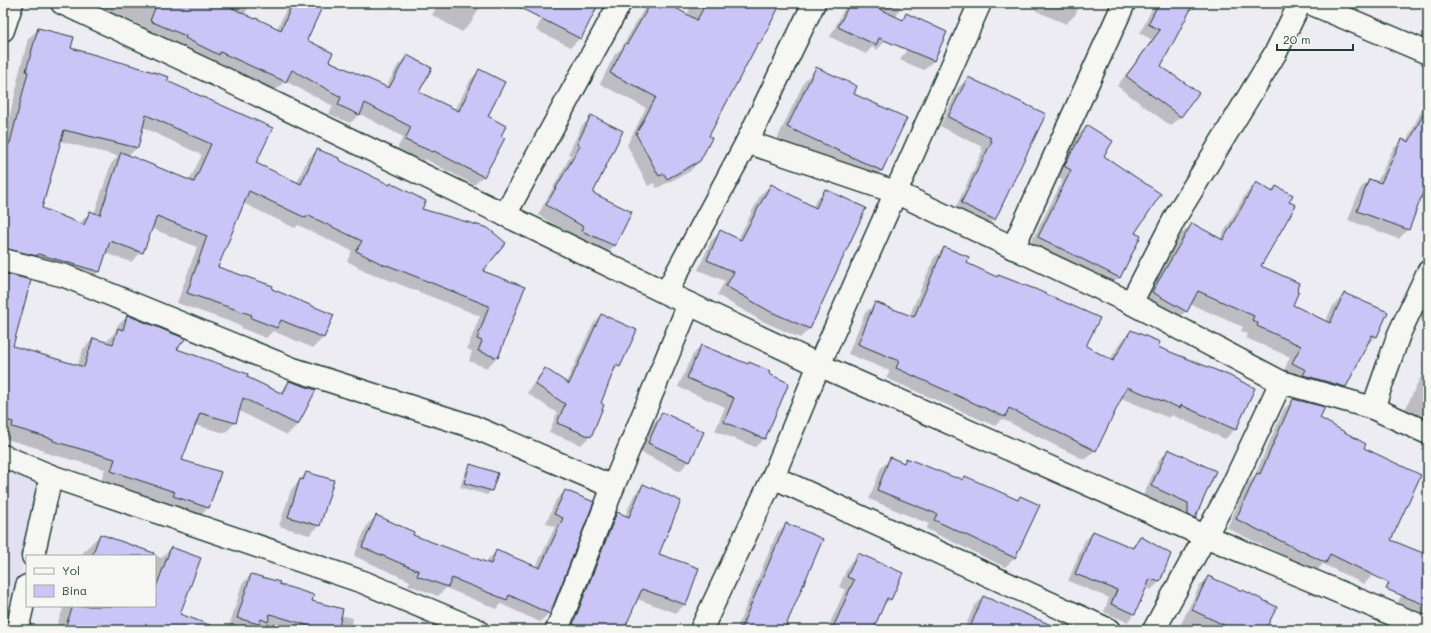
<svg xmlns="http://www.w3.org/2000/svg" width="1431" height="633" font-family="Mali,sans-serif">
<rect width="100%" height="100%" fill="#edecf3"/>
<filter id="ink" filterUnits="userSpaceOnUse"><feTurbulence type="fractalNoise" baseFrequency=".025" numOctaves="2"/><feDisplacementMap in="SourceGraphic" scale="8" xChannelSelector="R" yChannelSelector="G"/><feConvolveMatrix kernelMatrix="1 2 1 2 8 2 1 2 1" color-interpolation-filters="sRGB"/></filter>
<g filter="url(#ink)">
<path fill="#e3e0f4" d="M3,470L41,479L9,630H3Z"/>
<g fill="#0003" fill-rule="evenodd">
<path d="M92,3H250L245,14L277,29L289,3H323L306,40L328,62L386,87L398,65L407,56L418,93L455,110L471,79L480,70L487,117L483,176L474,185L425,159L423,161L397,149L403,137L360,114L350,123L329,114L333,106L285,81L276,90L141,30L143,26L91,5Z"/>
<path d="M360,3H376L370,8Z"/>
<path d="M439,3H482L471,23L462,32L432,15Z"/>
<path d="M550,3H598L580,38L571,47L536,30Z"/>
<path d="M649,3H665L687,15L692,3H785L774,14L759,43L754,49L707,136L700,161L689,172L657,188L654,183L648,186L627,145L646,108L600,84L615,54L621,49L645,7Z"/>
<path d="M847,3H902L886,40L877,50L872,47L866,54L830,37Z"/>
<path d="M1040,3H1081L1075,15L1066,24L1036,11Z"/>
<path d="M1155,3H1193L1160,66L1181,116L1171,126L1117,86L1152,40L1140,33Z"/>
<path d="M38,29L70,49L166,81L255,164L297,183L307,160L317,150L421,209L481,271L523,287L497,357L487,368L469,361L472,351L467,349L480,316L376,275L375,276L347,261L352,251L298,225L295,228L243,203L216,268L271,289L323,338L313,348L273,331L266,338L241,328L242,326L177,303L197,247L151,228L142,252L131,262L105,253L99,272L89,282L3,260V143L18,82L17,81L28,39ZM142,127L202,155L189,181L128,156L137,148ZM60,141L118,156L111,164L94,214L90,212L79,224L41,209Z"/>
<path d="M917,33H946L933,61L924,70L900,60Z"/>
<path d="M816,69L852,94L905,118L882,171L870,182L777,139L805,80Z"/>
<path d="M968,78L1045,114L994,219L985,229L953,213L983,150L981,149L982,147L940,126L959,87Z"/>
<path d="M1428,97V194L1423,199L1420,198L1408,229L1399,239L1348,220L1360,189L1369,180L1377,182L1393,149L1402,140L1406,142Z"/>
<path d="M591,117V194L630,212L614,246L605,255L573,240L575,236L538,215L571,155L568,154L582,126Z"/>
<path d="M1087,127L1103,156L1133,233L1119,277L1110,286L1029,246L1063,180L1055,176L1077,136Z"/>
<path d="M1256,183L1271,192L1276,187L1260,267L1292,305L1325,322L1333,306L1344,294L1376,336L1365,347L1345,387L1334,398L1282,375L1290,357L1246,338L1248,334L1241,331L1243,327L1190,304L1186,311L1175,322L1142,304L1180,235L1192,224L1220,239L1245,195Z"/>
<path d="M771,185L813,207L816,200L825,190L864,208L809,329L800,338L760,320L717,295L725,281L698,270L711,241L720,232L738,239L761,194Z"/>
<path d="M944,248L1084,347L1110,360L1121,341L1131,331L1157,347L1235,429L1225,439L1172,415L1169,418L1121,398L1095,450L1085,460L1002,419L995,426L886,378L890,371L848,354L865,313L875,304L909,317L934,258Z"/>
<path d="M3,274L12,347L77,367L83,349L93,339L107,343L108,340L115,332L117,326L128,316L176,349L279,393L289,382L314,390L297,425L287,435L239,411L235,423L225,433L195,425L181,460L220,473L208,508L198,518L164,506L165,502L101,481L105,469L43,452L44,450L3,438Z"/>
<path d="M601,315L619,366L612,373L599,404L590,436L581,445L549,432L557,413L527,393L537,378L546,369L566,383L593,324Z"/>
<path d="M701,346L747,365L749,363L765,438L755,447L715,431L725,407L678,387L692,356Z"/>
<path d="M1428,370V432L1400,420L1420,378Z"/>
<path d="M1293,400L1362,448L1420,475L1373,575L1364,584L1323,564L1316,571L1227,528L1248,483L1254,477L1284,409Z"/>
<path d="M663,413L689,461L680,471L640,452L653,423Z"/>
<path d="M1168,450L1194,517L1185,527L1179,524V512L1143,496L1159,460Z"/>
<path d="M891,458L903,463L907,459L956,479L962,481L965,477L1017,501L1020,497L1015,558L1005,567L926,529L929,524L869,499L881,468Z"/>
<path d="M470,465L497,474L491,491L487,495L460,487L466,470Z"/>
<path d="M306,473L332,480L319,526L309,535L279,526L291,490Z"/>
<path d="M643,485L657,554L685,604L676,613L637,599L625,625L636,630H566L608,522L617,513L625,516L634,495Z"/>
<path d="M565,491L592,502L549,613L540,622L501,604L497,609L446,588L438,596L408,585L410,581L354,556L367,525L376,516L412,536L486,564L487,560L497,551L536,567L555,527L546,523L556,500Z"/>
<path d="M786,524L783,630H736L777,533Z"/>
<path d="M1093,533L1131,548L1141,537L1170,554L1159,582L1151,590L1146,587L1134,614L1127,622L1104,612L1109,598L1068,581L1085,540Z"/>
<path d="M100,535L162,558L171,548L179,614L185,630H55L64,606H155V556H82L84,551Z"/>
<path d="M1428,540V622L1396,606Z"/>
<path d="M858,554L890,599L882,607L869,630H827L845,590L839,587L849,564Z"/>
<path d="M251,575L340,615L353,618L350,630H284L265,624L259,630H238L229,627L242,584Z"/>
<path d="M1209,578L1264,630H1178L1199,587Z"/>
<path d="M983,597L1039,630H964L974,606Z"/>
<path d="M405,628L411,630H403Z"/>
</g>
<g fill="#cbc4f7" stroke="#1f3d34" fill-rule="evenodd">
<path d="M157,3H222L255,19L256,18L281,30L293,3H324L307,40L333,53L329,61L389,88L407,55L432,68L419,92L459,111L479,69L505,82L488,116L506,126L501,136L505,138L484,177L434,151L433,152L405,140L411,127L365,103L360,115L338,105L341,97L292,70L286,82L220,52L219,55L185,38L186,36L150,21Z"/>
<path d="M511,3H599L581,39Z"/>
<path d="M651,3H667L697,20L706,3H781L760,44L758,43L709,136L712,138L700,161L667,179L664,174L659,176L636,134L656,97L610,73L626,43L627,44Z"/>
<path d="M850,3H867L903,20L906,13L947,32L934,61L879,38L876,45L838,27Z"/>
<path d="M1159,3H1194L1161,66L1199,93L1181,117L1126,76L1160,30L1148,24Z"/>
<path d="M38,28L74,37L71,48L141,68L169,77L167,81L273,128L256,163L301,184L317,149L339,158V160L390,185L391,183L426,201L422,209L488,228L506,243L483,271L525,287L498,358L478,351L482,341L477,339L489,306L387,265L386,266L356,251L362,241L307,215L306,218L249,191L218,267L273,286L272,289L334,315L324,338L281,320L277,328L251,318L252,315L187,293L207,236L157,216L143,253L110,241L100,272L38,254L37,256L3,248V162L9,143H10L28,72L26,71ZM146,115L211,144L194,182L121,152L100,215L90,211L84,225L42,208L64,130L138,148Z"/>
<path d="M816,67L857,86L854,94L907,118L882,171L787,127Z"/>
<path d="M968,77L1046,114L995,220L961,203L992,141L989,140L991,138L948,117Z"/>
<path d="M1428,105V179L1409,230L1357,211L1369,179L1381,183L1402,139L1409,142Z"/>
<path d="M591,115L623,131L593,193L632,212L615,246L582,231L584,227L546,205L580,146L577,144Z"/>
<path d="M1087,125L1113,141L1104,156L1161,194L1135,233L1141,236L1120,278L1038,237L1071,170L1064,166Z"/>
<path d="M1256,182L1273,192L1276,186L1293,195L1289,202L1296,205L1261,266L1299,283L1297,290L1299,291L1293,305L1330,323L1344,293L1388,312L1377,337L1372,335L1346,387L1303,375L1306,370L1292,363L1301,346L1257,326L1258,323L1252,320L1254,316L1198,291L1187,312L1152,292L1192,223L1223,240Z"/>
<path d="M771,184L816,208L825,189L866,208L810,329L769,311L726,286L734,272L707,260L720,230L741,240Z"/>
<path d="M944,247L969,257L967,263L997,277L998,275L1035,289L1100,318L1086,346L1113,361L1131,330L1160,342L1158,347L1228,375L1255,388L1236,430L1181,405L1180,408L1127,387L1096,451L1009,408L1005,417L896,368L899,361L858,344L875,302L914,317Z"/>
<path d="M3,273L31,280L13,346L84,367L93,338L113,344L118,328L123,330L127,315L184,338L185,339L177,349L248,374L247,377L283,394L289,381L316,390L298,425L243,398L236,423L200,413L182,460L221,472L209,508L173,496L175,492L111,471L115,459L53,441V439L12,427L13,422L3,419Z"/>
<path d="M601,314L637,330L620,367L616,365L601,403L604,405L591,437L557,423L565,404L535,384L545,368L569,384Z"/>
<path d="M701,345L748,364L749,362L770,371L769,374L789,383L765,439L724,422L734,398L687,378Z"/>
<path d="M1293,399L1325,407L1320,418L1366,444L1364,448L1421,475L1391,540L1428,555V606L1386,589L1389,583L1330,554L1326,563L1236,519L1257,473L1260,474Z"/>
<path d="M662,412L704,432L690,462L648,443Z"/>
<path d="M1168,449L1216,471L1195,518L1188,515V503L1151,486Z"/>
<path d="M890,457L904,463L906,458L956,478L957,477L963,480L965,476L1018,500L1020,496L1040,505L1015,558L934,520L937,514L877,490Z"/>
<path d="M470,464L498,473L492,491L464,483Z"/>
<path d="M306,472L334,480L320,526L288,517L300,479L303,480Z"/>
<path d="M643,484L681,501L659,554L699,568L686,605L642,589L624,630H585L573,624L617,512L629,517Z"/>
<path d="M565,490L594,502L550,614L509,595L507,600L452,578L448,587L417,576L419,571L362,547L376,515L414,532L413,535L491,564L496,550L540,568L563,518L554,514Z"/>
<path d="M786,523L823,539L784,630H740Z"/>
<path d="M1093,531L1133,548L1140,536L1171,554L1160,582L1150,579L1135,614L1111,604L1117,590L1075,574Z"/>
<path d="M100,534L154,553L153,556H92Z"/>
<path d="M171,547L201,558L180,614L218,628L217,630H64L73,606H155V590Z"/>
<path d="M858,553L903,573L891,600L887,598L873,630H832L854,580L847,577Z"/>
<path d="M251,574L280,582L279,584L314,595L312,601L343,609L338,630H323L270,614L268,622L261,619L259,624L237,618Z"/>
<path d="M1208,576L1242,591L1243,590L1277,607L1265,630H1222L1224,625L1192,610Z"/>
<path d="M983,596L1063,630H969Z"/>
</g>
<g fill="none" stroke-linecap="round" stroke-linejoin="round">
<defs>
<g id="street">
<path d="M1310,3L1428,53"/>
<path d="M747,142L895,192L1131,303L1281,382L1373,408L1428,433"/>
<path d="M505,215L620,3"/>
<path d="M1013,248L1124,3"/>
<path d="M3,260L65,276L293,369L474,427L613,487"/>
<path d="M1131,303L1176,216L1276,52L1300,3"/>
<path d="M1373,408L1399,334L1428,272"/>
<path d="M3,456L51,476L363,582L477,630"/>
<path d="M773,477L1109,630"/>
<path d="M33,556L51,476"/>
<path d="M17,630L27,586"/>
<path d="M557,630L613,487L689,304"/>
<path d="M701,630L773,477L819,365L980,3"/>
<path d="M1154,630L1230,491L1281,382"/>
</g>
<g id="secondary">
<path d="M62,3L223,78L666,293L819,365L1205,536L1428,629"/>
<path d="M3,30L12,3"/>
<path d="M666,293L747,142L814,3"/>
</g>
</defs>
<use href="#street" stroke="#1f3d34" stroke-width="25"/>
<use href="#secondary" stroke="#1f3d34" stroke-width="25"/>
<use href="#street" stroke="#f6f6f2" stroke-width="22"/>
<use href="#secondary" stroke="#f6f6f2" stroke-width="22"/>
</g>
</g>
<rect width="1431" height="633" fill="none" stroke="#f6f6f2" stroke-width="16"/>
<rect x="8" y="8" width="1415" height="617" fill="none" stroke="#1f3d34" stroke-width="1.5" filter="url(#ink)"/>
<rect x="26" y="555" width="130" height="52" fill="#f6f6f2" stroke="#a0aca6"/>
<rect x="34" y="568" width="20" height="6" fill="#f6f6f2" stroke="#a0aca6"/>
<text x="62" y="575" font-size="12" fill="#1f3d34">Yol</text>
<rect x="34" y="585" width="20" height="12" fill="#cbc4f7" stroke="#a0aca6"/>
<text x="62" y="595" font-size="12" fill="#1f3d34">Bina</text>
<path d="M1277 44v6h76v-6" fill="none" stroke="#1f3d34" stroke-width="2"/>
<text x="1283" y="44" font-size="12" fill="#1f3d34" stroke="#f6f6f2" stroke-width="3" paint-order="stroke">20 m</text>
</svg>
